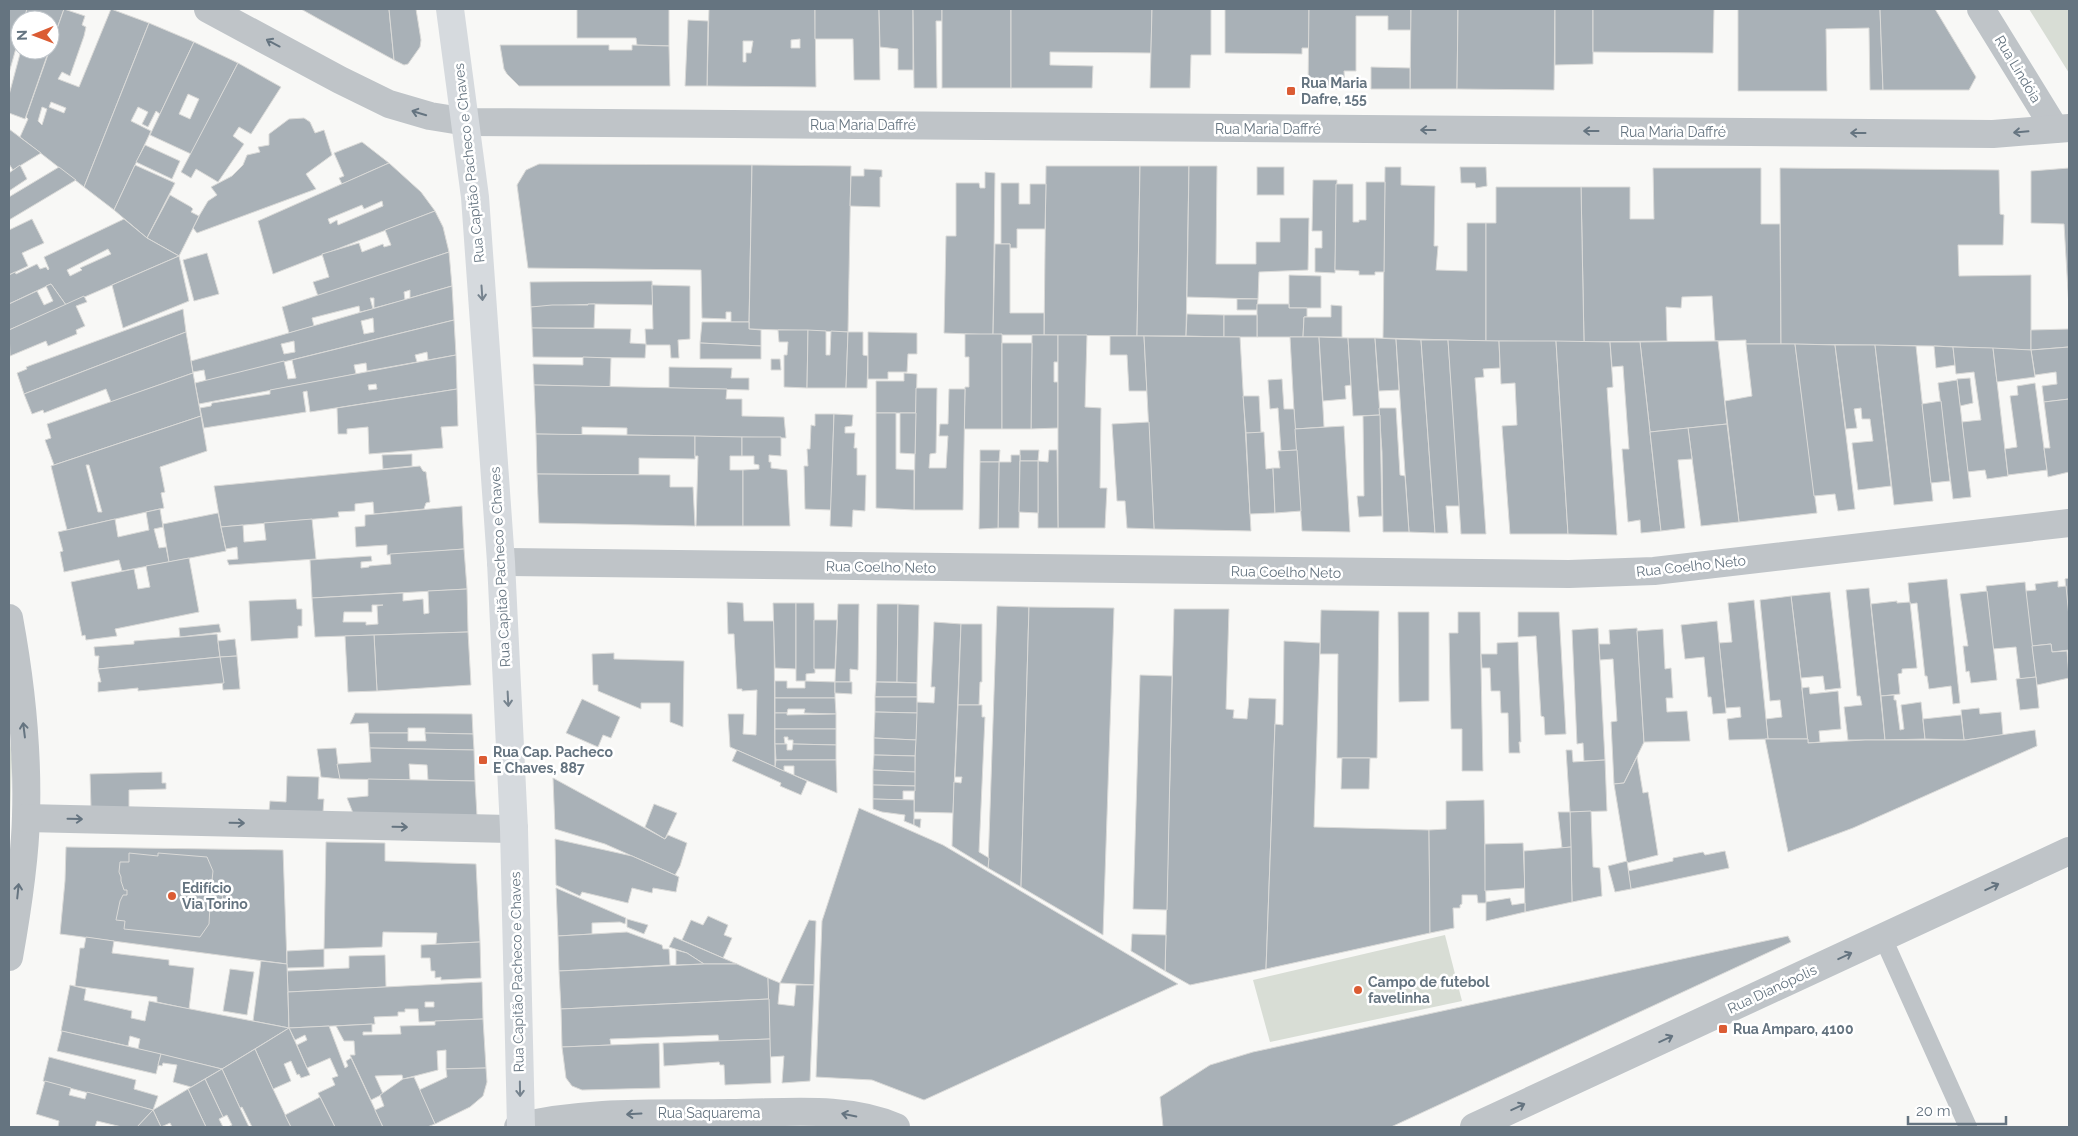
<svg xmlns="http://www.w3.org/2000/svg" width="2078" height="1136" font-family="Raleway,sans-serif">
<rect width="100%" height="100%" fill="#f8f8f6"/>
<g fill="#d8ddd5">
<path d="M2029,9H2069V73Z"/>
<path d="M9,730L12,759L9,851Z"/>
<path d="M1445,935L1462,1001L1270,1042L1253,980Z"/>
</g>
<g fill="#a9b1b7" stroke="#dadad8" fill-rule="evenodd">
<path d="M9,9H27L24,20H20V34L9,73Z"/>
<path d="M27,9H64L50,48V20H24Z"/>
<path d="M64,9L85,16L82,25L86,27L84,36L70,76L62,72L58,79L79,87L111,9L149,23L84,187L20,137L28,119L26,117ZM51,102L66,108L64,113L49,107ZM42,107L47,109L42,125L38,121Z"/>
<path d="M301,9H389L394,60L317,18Z"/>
<path d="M389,9H416L421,40L420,47L408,64L404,65L394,60Z"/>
<path d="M577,9H669V46L637,45L636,38H577Z"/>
<path d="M709,9H815L816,87L707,86ZM800,39V48H791V40ZM743,41H753L751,53H746V62H743Z"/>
<path d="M815,9H879L880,80H854L853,39H815Z"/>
<path d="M879,9H913V70H898V49L880,47Z"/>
<path d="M913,9H942V21H936L937,88H914Z"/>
<rect x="942" y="9" width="69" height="79"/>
<path d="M1011,9H1152L1151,53L1050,52V65L1093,66L1092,88H1011Z"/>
<path d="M1152,9H1211V55H1191L1190,88H1150Z"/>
<path d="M1225,9H1309V48H1302V54L1225,53Z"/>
<path d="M1309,9H1411V30H1388V16H1356V71H1344L1345,89L1308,88Z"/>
<path d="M1411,9H1458L1457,89H1410Z"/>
<path d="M1458,9H1555L1554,90L1457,89Z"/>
<path d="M1555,9H1593V64L1555,65Z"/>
<path d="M1593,9H1714L1713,53L1593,52Z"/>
<path d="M1738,9H1880L1883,90H1870L1869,28L1826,29L1827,91H1738Z"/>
<path d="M1880,9H1935L1976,77L1969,90H1883Z"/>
<path d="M688,20L708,21L707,86H685Z"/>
<path d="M149,23L194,42L160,114L156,111L148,127L142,124L148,112L138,107L131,121L151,131L114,210L84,187Z"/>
<path d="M194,42L238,63L191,154L150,135ZM188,94L199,99L190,119L179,114Z"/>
<path d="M500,45H609V50H632V45L669,46L670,86H519L507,74L504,69Z"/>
<path d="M21,50H49L25,119L9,113V95Z"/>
<path d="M238,63L281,87L251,134L239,127L233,136L244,144L218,182L196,169L191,178L181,172Z"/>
<path d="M1371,67L1410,68V89H1371Z"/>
<path d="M304,118L310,122L315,133L324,130L332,155L306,174L316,189L197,233L193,228L199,216L208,201L217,195L211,187L232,176L243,165L247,155L260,152L258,147L269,145V134L289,119Z"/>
<path d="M9,129L41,153L13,170L9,164Z"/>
<path d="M362,142L389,163L342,184L339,178L344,176L334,153Z"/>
<path d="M145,145L180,161L172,179L136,162Z"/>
<path d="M389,163L421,192L435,211L273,274L258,221ZM382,201L383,206L338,225L337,220L330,224L328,219L362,205L364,209Z"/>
<path d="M539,164L752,165L749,322H731V312H726V319L702,318L701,270L528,268L517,185L526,170Z"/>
<path d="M20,165L27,179L9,191V173Z"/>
<path d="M135,165L175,183L147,238L114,210Z"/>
<path d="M752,165L851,166L848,332L749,329Z"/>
<path d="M1046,166H1140L1137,336L1044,335Z"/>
<path d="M1140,166H1189L1186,336H1137Z"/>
<path d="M1189,166H1217L1216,264H1256V242H1280V218H1309L1308,270L1259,272L1258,299L1187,297Z"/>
<path d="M59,167L76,180L9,220V197Z"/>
<rect x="1257" y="167" width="27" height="28"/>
<path d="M1385,167H1401V185L1435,186L1434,246H1438L1436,270L1467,271V223H1486V341L1383,338Z"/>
<path d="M1460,167H1486L1487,186L1476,188L1475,183H1461Z"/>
<path d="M1653,168H1761V224H1780L1781,344H1746V340L1715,341L1712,296L1682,297L1681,308L1666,307L1667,341L1584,342L1581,187H1630V219H1654Z"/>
<path d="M1780,168L1999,170L2000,214L2004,215L2003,245H1958L1959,276L2031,275V350L1934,346L1781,344Z"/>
<path d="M2069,168V308L2064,224L2031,223V171Z"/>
<path d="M864,169L882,170V177H880V207L850,206L851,176H864Z"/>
<path d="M985,172L995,173L993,335L944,333L946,236H956V183H979L980,188H985Z"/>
<path d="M1313,180H1337L1335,273L1315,272V248H1322V231H1312Z"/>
<path d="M1366,182H1385L1384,272H1375V275H1359V271L1335,270L1336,184H1353V222H1359V220H1366Z"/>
<path d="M1001,183H1019V204H1030V184H1046L1045,229H1017V248H1010V244H1001Z"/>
<path d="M1496,187H1581L1584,342L1486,341V223H1496Z"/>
<path d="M170,195L191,207L193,209L191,212L199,216L179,256L147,238Z"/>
<path d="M435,211L443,227L449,252L318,296L313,282L329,277L322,254L359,243L362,252L383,244L384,247L391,245L385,230Z"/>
<path d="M32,219L44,243L22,253L28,266L9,275V230Z"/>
<path d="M124,219L147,238L179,256L66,305L51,284L9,304V275L15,272L16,274L37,264L40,269L46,267L48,270L49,269L44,257ZM108,249L111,254L80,268L82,270L70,276L67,270Z"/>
<path d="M995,244H1010V313H1044V335H993Z"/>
<path d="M449,252L452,286L410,298V290L404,292L405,300L374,308V298H370L373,309L360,312L359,306L312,318L314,326L289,333L282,307Z"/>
<path d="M207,253L219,294L194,301L183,260Z"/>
<path d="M179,256L189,301L123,328L112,285Z"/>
<path d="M1289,275L1321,276V308H1289Z"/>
<path d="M652,281L653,305L595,304L531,307L530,282Z"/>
<path d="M51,284L66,305L9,330V304L37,291L44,305L53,301L46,286Z"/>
<path d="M652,285L690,286V339L678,340L679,358H671L670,345H646L645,329H653Z"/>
<path d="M452,286L454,320L206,381L204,370L193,372L191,361ZM373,318L374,332L364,334L361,321ZM294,341L295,352L284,354L281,344Z"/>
<path d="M84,296L87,302L76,306L85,326L76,330L77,334L48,346L46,341L10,356L9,330Z"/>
<path d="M1237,299H1258L1257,310H1237Z"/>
<path d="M588,304H595L594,328H532L531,307L552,305H588Z"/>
<path d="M1257,304H1289V308H1307V317H1304L1303,337H1257Z"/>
<path d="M1331,305L1342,306V337H1303L1304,317H1331Z"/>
<path d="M183,309L186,332L24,394L17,373L27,369L26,367Z"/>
<path d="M1187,314L1224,315V337L1186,336Z"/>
<rect x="1224" y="315" width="33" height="22"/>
<path d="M454,320L456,355L428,360L427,352L415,355L417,362L367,371L366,363L354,365L356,374L199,404L195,383L284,361L288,379L296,378L292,360Z"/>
<path d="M702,322H749V329L761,330V346L700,343Z"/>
<path d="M532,328L631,329L630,343L646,344L645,358L533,357Z"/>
<path d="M2069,329V347L2031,350V330Z"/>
<path d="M778,330H808L807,388L784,387V355H787L788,342H779Z"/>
<path d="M808,330L826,331V355H830L831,331L848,332L846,388H807Z"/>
<path d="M186,332L193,373L111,402L106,389L44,413L43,410L32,414L24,394Z"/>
<path d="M848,332H863V355L868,356L867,388H846Z"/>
<path d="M868,332L917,333V354H908L907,372H888V379H868Z"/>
<path d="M965,334H1002V429H964L965,387H969V357H965Z"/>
<path d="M1032,335H1058V362H1054V382H1058V428L1031,429Z"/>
<path d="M1058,335H1087L1085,407L1101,408L1100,488H1107L1105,528H1058Z"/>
<path d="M1110,336H1144L1147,391H1129L1127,355H1110Z"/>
<path d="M1144,336L1240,337L1251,531L1154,529Z"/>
<path d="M1290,337H1319L1324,427L1295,429Z"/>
<path d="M1319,337L1348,338L1351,385L1345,386L1346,399L1323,401Z"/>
<path d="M1348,338H1375L1380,415L1353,416Z"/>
<path d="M1375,338L1396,339L1399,390L1379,391Z"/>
<path d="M1396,339L1421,340L1435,533L1409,532Z"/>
<path d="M1421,340H1448L1460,506H1446L1448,533H1435Z"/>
<path d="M1448,340L1499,341L1500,368L1483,369L1484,377L1475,378L1486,534H1461Z"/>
<path d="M1499,341H1556L1568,534H1510L1502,426L1517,425L1515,383L1501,384Z"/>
<path d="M1556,341L1610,342L1613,387L1607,388L1617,535L1568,534Z"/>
<path d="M1718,341L1727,424L1650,432L1640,342Z"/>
<path d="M1610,342H1640L1661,531L1641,533L1640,520L1628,522L1622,449H1629L1623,366L1612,367Z"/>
<path d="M700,343L761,346V359H700Z"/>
<path d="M1002,343H1032L1031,429H1002Z"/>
<path d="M1746,344H1795L1817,513L1739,522L1725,401L1752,396Z"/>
<path d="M1795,344L1835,345L1855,509L1838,511L1835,494L1814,496Z"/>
<path d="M1835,345H1875L1891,486L1858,490L1852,443L1873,441L1870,419H1862L1861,408L1854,409L1857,428L1846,429Z"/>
<path d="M1875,345L1916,346L1933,501L1894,505Z"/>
<path d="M1934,346L1953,347L1955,365L1936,368Z"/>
<path d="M1953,347L1993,348L2008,476L1987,479L1985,470L1967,472L1962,422L1981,420L1974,372L1956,374Z"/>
<path d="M2069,347V399L2044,402L2042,386L2057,384L2056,372L2035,375L2031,350Z"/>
<path d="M1993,348L2031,350L2035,377L1997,382Z"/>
<path d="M456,355L457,389L310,412L307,391L303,392L306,412L204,428L200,408L211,406L212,403L270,394V390ZM376,384L377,389L369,390L368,385Z"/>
<path d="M583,357L611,358L610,387L534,385L533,364L583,365Z"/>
<path d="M771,359H780L781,370H771Z"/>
<path d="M669,367L732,368L731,378H749V390L669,388Z"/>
<path d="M193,373L201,416L54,465L45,440L51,438L47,424Z"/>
<path d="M904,373L917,374L916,413H876V381H904Z"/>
<path d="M1970,378L1973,403L1960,406L1957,379Z"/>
<path d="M1282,379L1284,409H1294L1297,450L1281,451L1278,408L1270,409L1268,380Z"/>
<path d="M1957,380L1971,497L1953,499L1938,383Z"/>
<path d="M2035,383L2047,470L2008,475L2005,449L2017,447L2010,396L2018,395L2017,386Z"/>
<path d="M534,385L727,389L726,399H742V416L784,417L786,438L627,435V428L582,427V435L536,434Z"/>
<path d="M916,388H937L936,453L930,454L929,468H946L948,436H939L940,424H948L949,389H965L963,510H914Z"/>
<path d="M457,389L458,426L441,427L443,448L369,454L368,427L347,429V434H338L337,408Z"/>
<path d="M1243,396H1259L1261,433H1246Z"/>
<path d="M2069,399V472L2048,477L2044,448H2050L2044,402Z"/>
<path d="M1941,401L1950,481L1931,483L1922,404Z"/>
<path d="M1379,408H1396L1400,475L1405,476L1409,532H1383L1382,452Z"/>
<path d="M876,413H896V469L914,470V510L876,508Z"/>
<path d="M900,413H916L915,454L900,453Z"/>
<path d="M815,414H834L831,510L805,509L804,466H808L807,449H810L811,425L815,426Z"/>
<path d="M834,414L853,415L852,426L845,427V433H855L854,448H857V475H866L865,511L853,510L852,527L830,526Z"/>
<path d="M1380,415L1382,516L1359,517L1357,496H1364L1363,416Z"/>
<path d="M201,416L207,451L160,467L165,492L161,493L164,508L67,530L51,466ZM86,465H89L102,512H98Z"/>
<path d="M1149,422L1154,529L1127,528L1125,501H1117L1112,424Z"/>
<path d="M1727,424L1739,522L1701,526L1688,428Z"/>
<path d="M1344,426L1350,532L1302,531L1295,429Z"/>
<path d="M1688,428L1692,459L1678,460L1685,528L1661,531L1650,432Z"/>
<path d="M1264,432L1266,469L1273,468L1275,513L1250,514L1246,433Z"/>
<path d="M536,434L695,436V459L639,458V475L537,474Z"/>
<path d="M695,436L742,437V456H730V470H743V526H696L698,456H695Z"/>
<path d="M742,437H781V456L769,455V462H771V468L787,470L790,526H743V470L759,469V465L754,464V456H742Z"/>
<path d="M980,450H1000L999,462H980Z"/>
<path d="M1020,450H1039L1038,461H1020Z"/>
<path d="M1049,450H1057L1058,528H1038V461L1048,462Z"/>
<path d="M1297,450L1301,511L1275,513L1273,468H1280L1278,451Z"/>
<path d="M412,454V466L383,469L382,455Z"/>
<path d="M1011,455H1020L1019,528H998L999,462H1011Z"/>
<path d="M1020,461H1038V513L1019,512Z"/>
<path d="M980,462H999L998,528L979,529Z"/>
<path d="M420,466L423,471L426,472L430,502L426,503L424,509L374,514L373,502L355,504V511L338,512L339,517L221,527L214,486Z"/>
<path d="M537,474L670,475V487H693L695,526L539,523Z"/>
<path d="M462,506L464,549L387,555V545L356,547L355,527L365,526V515Z"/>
<path d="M160,509L163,527L154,529L159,548L166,547L169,562L122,571L119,560L64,572L60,552L63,551L58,532L115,519L118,537L149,530L146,512Z"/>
<path d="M218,513L226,551L169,562L163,524Z"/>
<path d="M312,519L316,559L229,565L227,560L238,559L237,547L226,549L221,527L243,525L244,542L266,540L264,523Z"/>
<path d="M464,549L467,589L312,598L310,560L371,556L372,561L361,562V568L369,567V566L391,564L390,554Z"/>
<path d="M189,558L199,612L115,629L117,636L86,640L85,635L82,636L71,582L134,569L138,589L150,587L146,566Z"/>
<path d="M2069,578V609H2068L2065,579Z"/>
<path d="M1947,579L1960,703L1953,704L1951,686L1929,689L1927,676H1925L1917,603L1910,604L1908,583Z"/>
<path d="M2058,581V587L2066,586L2069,617V650L2052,652L2051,644L2032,646L2025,591L2036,590L2035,584Z"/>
<path d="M2025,582L2036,677L2020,679L2016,647L1993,649L1986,586Z"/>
<path d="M1869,588L1885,740H1848L1844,707L1862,705L1860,696H1857L1846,590Z"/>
<path d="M467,589L468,632L315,637L312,598L403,593V601L423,599L424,614L429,613L428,591ZM372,605H383L377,606L378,624L366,625V622H343L344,612H372Z"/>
<path d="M1987,591L1997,680L1971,683L1969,671L1966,672L1963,646H1968L1960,594Z"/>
<path d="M1830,592L1841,688L1825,690L1823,676L1801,678L1791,596Z"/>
<path d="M1791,596L1808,739H1768L1766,719L1782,717L1780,700L1770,701L1760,600Z"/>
<path d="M296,599L297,609H302V626H298V638L251,641L249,601Z"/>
<path d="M1754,600L1768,739L1729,740L1727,719L1741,717L1740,707L1726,708L1719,643L1732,642L1728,603Z"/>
<path d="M1897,601V603L1910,602L1917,668L1902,669V673L1898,674L1900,694L1881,696L1871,604Z"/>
<path d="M727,602L743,603L744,621H774L775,767L730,747L728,714H744L743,734L756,735L757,690L742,691V689H737L734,634H728Z"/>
<path d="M773,603H796V669L775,668Z"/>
<path d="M796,603H814L815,673L806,674V681H796Z"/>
<path d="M838,604H859L858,670L850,669V682H835Z"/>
<path d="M877,604H898L897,682H876Z"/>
<path d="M898,604L919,605L917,683L897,682Z"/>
<path d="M997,606L1029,607L1021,887L988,868Z"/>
<path d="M1029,607L1114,608L1103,935L1021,887Z"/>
<path d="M1174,609H1229L1226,709L1234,710L1233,718L1247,719L1249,698L1276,699L1266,969L1190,985L1165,971Z"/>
<path d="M1321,610L1379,611L1377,758H1337L1338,654H1320Z"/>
<path d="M1398,612H1429V701L1399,702Z"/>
<path d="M1458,612H1480L1483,771H1462V729H1451L1449,633H1458Z"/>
<path d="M1518,612H1559L1566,734L1545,735L1544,717L1541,716L1536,636L1518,637Z"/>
<path d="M814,620H837L835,669H814Z"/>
<path d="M1717,621L1726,713L1713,714L1711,697H1708L1704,657L1685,659L1681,625Z"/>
<path d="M934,622L961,624L953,813L914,812L916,702L934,703L935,687H931Z"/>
<path d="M219,624L221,632L180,637L179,628Z"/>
<path d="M961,624H982V682H980L979,705H958Z"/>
<path d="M1598,628L1605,760L1584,761L1583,743L1577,744L1572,630Z"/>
<path d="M1637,628L1644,742L1624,783L1614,784L1611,722L1617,721L1613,659L1600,660L1599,644H1610L1609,630Z"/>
<path d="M1663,629L1665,669L1671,668L1673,698H1666L1667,712L1687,711L1690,741L1644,742L1637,631Z"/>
<path d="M468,632L471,685L377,691L374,635Z"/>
<path d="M217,634L220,657L98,669L99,656H95L94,647L134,644V641Z"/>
<path d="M374,635L377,691L348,692L345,636Z"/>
<path d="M235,639L237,656L220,657L218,641Z"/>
<path d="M1284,641L1320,643L1314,827L1429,830L1430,933L1266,969L1275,724L1283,725Z"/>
<path d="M1518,642L1521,742H1519L1520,753H1509L1508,713H1501L1500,691H1491L1490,668H1482L1481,654H1497V643Z"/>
<path d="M2051,644L2052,652L2067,651L2069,678L2037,685L2032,646Z"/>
<path d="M614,653V659L684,661L683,727L670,722V703H641V709L598,691V685H593L592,654Z"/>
<path d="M237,656L240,689L223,690L220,657Z"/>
<path d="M220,657L224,683L138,691V688L98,692V682H101L98,669Z"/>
<path d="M1140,675L1172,676L1167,910L1133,909Z"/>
<path d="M2036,677L2039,708L2020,710L2016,679Z"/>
<path d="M775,681H787V688H805V681L835,682V698H775Z"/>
<path d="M835,682H852V694L835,693Z"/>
<path d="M876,682L917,683V697H875Z"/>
<path d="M1809,687L1810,694L1838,691L1841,729L1819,731L1820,742L1808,743L1802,688Z"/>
<path d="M1894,695V700H1896L1900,730L1904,729L1901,705L1921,702L1925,739L1885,740L1881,696Z"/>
<path d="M875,697H917V713L875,712Z"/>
<path d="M775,698H835L836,714L804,713L805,709H788L787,713H775Z"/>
<path d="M582,699L620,717L611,738L603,735L598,747L566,733Z"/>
<path d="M958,705H982V717H985L979,852L989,858L988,868L952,846L954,782L961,783L962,777H955Z"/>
<path d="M1979,708L1980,714L2001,712L2003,735L1964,740L1961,710Z"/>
<path d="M875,712L917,713L916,740L874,738Z"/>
<path d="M355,713L472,714L473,734L425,733V728H408V733H369L368,723L350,724Z"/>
<path d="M775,713H787V715L836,714V729H775Z"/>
<path d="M1961,715L1964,740L1925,739L1923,719Z"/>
<path d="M775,729H836V745L793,744V740H788V737H784L785,744H775Z"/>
<path d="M2035,730L2037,746L1853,828L1788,852L1765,739H1808V743L1865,740H1965Z"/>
<path d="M369,733H408V741H426L425,733L473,734L474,750L370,748Z"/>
<path d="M874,738L916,740L915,756L874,755Z"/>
<path d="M775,744H787V750H792L793,744L836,745V760H776Z"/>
<path d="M336,748L340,779L321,777L317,749Z"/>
<path d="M370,748L474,750L475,781L428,780L427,765L409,764L410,780L340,779L337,764L371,762Z"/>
<path d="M737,750L807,781L801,795L780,786L781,783L732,761Z"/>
<path d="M1566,750H1572L1573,762L1605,760L1607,811L1570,812Z"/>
<path d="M874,755L915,756V772L873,770Z"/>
<path d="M1637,757L1643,793L1648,792L1658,855L1627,863L1614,784L1624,783Z"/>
<path d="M1342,758H1370L1369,789H1341Z"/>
<path d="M776,760H836L837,793L794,775V766H784V771L775,767Z"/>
<path d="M873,770L915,772V786L873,785Z"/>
<path d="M162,772V783H166V789L129,790V809L91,808L90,774Z"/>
<path d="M287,776L319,777L318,799H324L323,812L269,811L270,801L286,802Z"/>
<path d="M553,778L665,839L668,835L687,843L680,866L675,875L605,844L555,829Z"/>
<path d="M368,779L475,781L477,816L353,813L347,798L368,796Z"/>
<path d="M873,785L915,786V791H903V800L873,799Z"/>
<path d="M873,799L914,800V825L904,821L905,815L882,812L873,809Z"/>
<path d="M1484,800L1486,903H1478L1477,895H1462V904L1460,905V908H1453L1454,928L1430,933L1429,830L1446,829V801Z"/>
<path d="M654,804L677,813L665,839L645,827Z"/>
<path d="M859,808L943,845L1178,984L924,1100L872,1080L816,1077L822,921Z"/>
<path d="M1591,811L1593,867L1600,868L1602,896L1572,902L1570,812Z"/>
<path d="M1558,812H1570L1571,847L1562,848Z"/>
<path d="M914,819H921L920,828L914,825Z"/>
<path d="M555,839L632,856L675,875L679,877L676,892L653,888L652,893L632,888L628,903L582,892L580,896L556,885Z"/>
<path d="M326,842L385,843V861L476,864L480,942L436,944L437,933L383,932L382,947L324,949Z"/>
<path d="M1523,843L1525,888L1485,891V844Z"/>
<path d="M66,847L283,850L287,964L60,934L65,881Z"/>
<path d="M1571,847L1572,902L1525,912L1524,851Z"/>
<path d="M1725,851L1729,868L1631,889L1628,871L1673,861V858L1703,852L1705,855Z"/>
<path d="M129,853L158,856V853L207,857L213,871L211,890H221L223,900L218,905L210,906L209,924L200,937L124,929L125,921L116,920L120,901L123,895H127V890H124L121,881V877L119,872L120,862H129Z"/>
<path d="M1627,861L1631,889L1615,892L1608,866Z"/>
<path d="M556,888L626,918L625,924L620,922L592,923V934L558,936Z"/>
<path d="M1510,898L1512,905L1525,903V912L1486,921V902Z"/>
<path d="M708,916L728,925L724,935L732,938L723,958L682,940L691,920L703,925Z"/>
<path d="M627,919L648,925L644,934L627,927Z"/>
<path d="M809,920L816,921L814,985L780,983Z"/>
<path d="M627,932L662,945L663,949H669L670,965L559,971L558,936Z"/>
<path d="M1132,934L1166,935L1165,971L1131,951Z"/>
<path d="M1788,936L1791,942L1391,1127H1163L1160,1097L1210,1065L1253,1052Z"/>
<path d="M86,937L114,941L112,953L169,960V965L194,968L189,1009L157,1002V997L75,986L80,948H84Z"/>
<path d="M674,937L737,964H704L687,953L669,947Z"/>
<path d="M480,942L481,978L441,980V977L435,978V971H431L430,958H421V945Z"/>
<path d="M324,949V967L287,968V951Z"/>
<path d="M676,950L687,953L704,964L676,965Z"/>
<path d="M385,955L386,987L288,992L287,971L349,968V956Z"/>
<path d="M261,961L287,964L289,1028L253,1021Z"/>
<path d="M704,964H737L768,978L769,999L561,1009L559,971Z"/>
<path d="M230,969L254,972L247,1015L223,1011Z"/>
<path d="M768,978L780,983L778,1004L794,1006L796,985H814L810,1081L782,1083L784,1056L770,1057Z"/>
<path d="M482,982L483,1019L419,1022L418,1009H405V1012H398V1016L374,1017L375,1024L289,1028L288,992ZM425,1002H434V1007H425Z"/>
<path d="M70,985L86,989L84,1000L132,1011L131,1018L145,1021L149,1001L289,1028L222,1069L138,1049L140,1039L130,1036L128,1046L61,1031Z"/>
<path d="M769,999L770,1039L719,1041L718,1035L610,1039L611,1045L562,1047L561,1009Z"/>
<path d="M483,1019L486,1068L446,1069V1050L437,1051L438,1070L403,1079L402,1075L375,1076L383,1094L371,1100L350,1055H355L354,1041H344L336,1026L372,1024V1032H363V1035L401,1034L400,1026L435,1025V1021Z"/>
<path d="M329,1026L345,1068L348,1066L346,1061L351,1058L383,1127H335L318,1093L335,1085L332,1078L338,1076L330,1058L307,1068L297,1045L307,1040L305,1035L295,1040L289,1028Z"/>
<path d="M289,1028L310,1075L301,1078L299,1074L297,1075L291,1061L284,1064L291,1081L273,1089L255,1049Z"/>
<path d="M62,1031L161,1054L156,1074L57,1051Z"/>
<path d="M770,1039L771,1083L725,1085L724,1065H720L719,1062L664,1066L663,1043Z"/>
<path d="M659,1043L660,1088L582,1090L572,1086L566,1078L562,1047Z"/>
<path d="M255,1049L273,1089L291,1127H252L242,1107L240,1108L222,1069Z"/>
<path d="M161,1054L222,1069L191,1087L173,1082L177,1065L163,1063L162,1066L158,1065Z"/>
<path d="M49,1057L136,1080L134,1089L158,1096L153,1110L43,1081Z"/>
<path d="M486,1068L487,1082L483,1096L470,1107L435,1124L419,1090L447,1077L446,1069Z"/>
<path d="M222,1069L240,1108L249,1127H228L232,1125L227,1115L223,1117L205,1079Z"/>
<path d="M414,1077L435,1124L427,1127H383L375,1110L384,1106L380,1095L403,1079Z"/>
<path d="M205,1079L223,1117L219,1119L223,1127H206L188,1089Z"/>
<path d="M45,1081L71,1088L69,1095L85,1099L87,1092L153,1110L137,1127H122L97,1121L95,1127H58L59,1121L36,1114Z"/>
<path d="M188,1089L206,1127H172L170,1123L161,1127L153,1110Z"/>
<path d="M320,1097L335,1127H291L285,1115Z"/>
<path d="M153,1110L161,1127H137Z"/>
</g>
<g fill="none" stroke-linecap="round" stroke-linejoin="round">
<path stroke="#bfc4c8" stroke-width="18" d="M1883,938L1968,1127"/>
<g stroke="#bfc4c8" stroke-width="28">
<path d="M1981,9L2055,129"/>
<path d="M501,562L1569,574L1654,571L2069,523"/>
<path d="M9,618C21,683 28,750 26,816C25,862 17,912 9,957"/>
<path d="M26,818L514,829"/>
<path d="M518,1127C587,1110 659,1114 730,1113C785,1113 845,1105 896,1127"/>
</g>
<g stroke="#bfc4c8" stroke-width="28">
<path d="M208,9L340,80L389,104L430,116L467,122L1993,134L2069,128"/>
<path d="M1474,1127L2069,851"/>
</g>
<path stroke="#d6dade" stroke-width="28" d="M450,9L475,197L501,562L514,829L521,1127"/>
</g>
<defs><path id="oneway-shaft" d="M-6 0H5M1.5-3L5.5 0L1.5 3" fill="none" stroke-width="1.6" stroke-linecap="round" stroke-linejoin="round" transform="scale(1.25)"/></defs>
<g stroke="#657480">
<use href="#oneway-shaft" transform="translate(273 43) rotate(-152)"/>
<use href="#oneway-shaft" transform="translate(419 113) rotate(-163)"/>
<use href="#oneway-shaft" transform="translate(1428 130) rotate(-180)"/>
<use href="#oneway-shaft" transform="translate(1591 131) rotate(-180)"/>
<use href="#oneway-shaft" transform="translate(2021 132) rotate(175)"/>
<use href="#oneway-shaft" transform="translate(1858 133) rotate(-180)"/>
<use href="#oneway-shaft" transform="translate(24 730) rotate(-97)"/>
<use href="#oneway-shaft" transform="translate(75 819) rotate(1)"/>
<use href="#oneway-shaft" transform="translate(237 823) rotate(1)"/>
<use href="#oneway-shaft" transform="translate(400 827) rotate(1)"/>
<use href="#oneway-shaft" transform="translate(1992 887) rotate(-25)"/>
<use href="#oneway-shaft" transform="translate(18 891) rotate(-84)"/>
<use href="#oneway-shaft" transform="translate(1845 956) rotate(-25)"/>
<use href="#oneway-shaft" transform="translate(1666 1039) rotate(-25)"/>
<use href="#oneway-shaft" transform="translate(1518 1107) rotate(-25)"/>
<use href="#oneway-shaft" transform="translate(634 1114) rotate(177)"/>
<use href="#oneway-shaft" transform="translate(849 1115) rotate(-168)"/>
</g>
<g stroke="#76838e">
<use href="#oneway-shaft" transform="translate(482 293) rotate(86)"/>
<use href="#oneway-shaft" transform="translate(508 699) rotate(87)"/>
<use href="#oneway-shaft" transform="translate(520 1089) rotate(89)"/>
</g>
<g fill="#db5c34" stroke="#fff" stroke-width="2">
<rect x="1286" y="86" width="10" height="10" rx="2.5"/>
<rect x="478" y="755" width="10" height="10" rx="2.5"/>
<circle cx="172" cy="896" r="5"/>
<circle cx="1358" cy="990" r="5"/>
<rect x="1718" y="1024" width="10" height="10" rx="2.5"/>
</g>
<g text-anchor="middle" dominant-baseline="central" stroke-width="5" stroke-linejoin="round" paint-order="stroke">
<g font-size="14" fill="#657480" stroke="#fff">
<text transform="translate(2018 69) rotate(59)">Rua Lindóia</text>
<text x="863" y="125">Rua Maria Daffré</text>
<text x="1268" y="129">Rua Maria Daffré</text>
<text x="1673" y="132">Rua Maria Daffré</text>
<text transform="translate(469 163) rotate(-96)">Rua Capitão Pacheco e Chaves</text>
<text transform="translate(1691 566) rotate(-6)">Rua Coelho Neto</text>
<text transform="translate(500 567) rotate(-93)">Rua Capitão Pacheco e Chaves</text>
<text transform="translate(881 567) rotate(1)">Rua Coelho Neto</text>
<text transform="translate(1286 572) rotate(1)">Rua Coelho Neto</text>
<text transform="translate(517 972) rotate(-91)">Rua Capitão Pacheco e Chaves</text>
<text transform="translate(1772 989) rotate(-25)">Rua Dianópolis</text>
<text x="709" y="1113">Rua Saquarema</text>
</g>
<g font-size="14" font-weight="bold" fill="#657480" stroke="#fff" text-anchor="start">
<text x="1301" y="83">Rua Maria<tspan x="1301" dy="16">Dafre, 155</tspan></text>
<text x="493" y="752">Rua Cap. Pacheco<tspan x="493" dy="16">E Chaves, 887</tspan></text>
<text x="182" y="888">Edifício<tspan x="182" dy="16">Via Torino</tspan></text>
<text x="1368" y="982">Campo de futebol<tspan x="1368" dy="16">favelinha</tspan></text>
<text x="1733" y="1029">Rua Amparo, 4100</text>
</g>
</g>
<rect width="2078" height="1136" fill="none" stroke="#657480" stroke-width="20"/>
<g transform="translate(35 35) rotate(269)"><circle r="24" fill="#ffffff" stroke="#c1c7cc"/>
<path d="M0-4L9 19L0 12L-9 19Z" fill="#db5c34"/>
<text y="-8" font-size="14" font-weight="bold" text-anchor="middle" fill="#657480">N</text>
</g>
<path d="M1908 1116v8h98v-8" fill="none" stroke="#657480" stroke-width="2.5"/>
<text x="1916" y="1116" font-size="15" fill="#657480" stroke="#ffffff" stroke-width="4" paint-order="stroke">20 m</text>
</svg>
